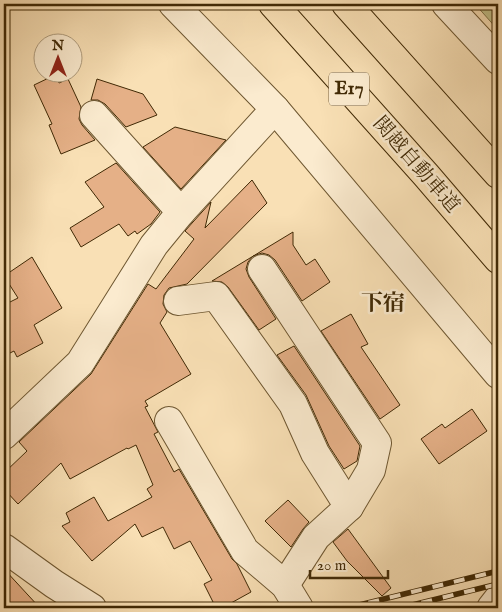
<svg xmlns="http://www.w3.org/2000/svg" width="502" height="612" font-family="'IM FELL English','Noto Serif JP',serif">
<rect width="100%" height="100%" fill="#f9e0b5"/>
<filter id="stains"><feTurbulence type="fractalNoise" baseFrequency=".004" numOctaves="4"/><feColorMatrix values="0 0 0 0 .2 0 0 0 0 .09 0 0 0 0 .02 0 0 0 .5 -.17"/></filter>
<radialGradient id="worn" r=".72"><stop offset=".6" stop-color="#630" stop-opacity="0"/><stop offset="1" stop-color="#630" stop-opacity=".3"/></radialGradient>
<path fill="#c3c18a" stroke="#827548" d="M475,4H498V30Z"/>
<g fill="#e5b087" stroke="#402905">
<path d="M55,75L59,83L68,79L81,107L79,119L82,125L95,140L61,154L49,125L52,124L34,85Z"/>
<path d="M97,79L143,94L157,115L126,127L105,104L98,100H91Z"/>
<path d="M175,127L226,140L181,189L143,147Z"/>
<path d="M116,163L160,212L151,224L137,234L135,231L128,236L119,224L81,247L70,228L104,207L85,182Z"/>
<path d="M252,180L267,203L187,284L169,288L164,295L163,304L167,312L160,323L191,374L145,401L148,406L145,407L158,432L154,434L174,472L179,469L232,559L237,564L251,592L222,608H216L204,584L212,580L190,541L174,549L163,527L142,537L135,524L92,561L62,526L70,522L66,513L94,497L108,521L152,497L147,489L153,485L136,445L128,449L127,448L70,479L61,463L18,504L4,489V473L27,451L19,442L91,374L148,284L156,289L194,239L185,231L193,222L211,202L205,228Z"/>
<path d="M293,232V245L306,265L315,259L330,282L302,301L275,260L269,255L262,253L253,256L248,262L246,269L249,277L276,319L259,330L228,287L222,282L212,281Z"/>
<path d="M32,257L62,308L34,325L43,343L17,357L14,351L4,356V305L18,298L4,276Z"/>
<path d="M351,314L368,344L361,347L400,405L380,419L321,331Z"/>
<path d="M294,346L360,446L357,461L344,469L329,446L306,395L277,355Z"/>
<path d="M472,409L487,431L439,464L421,439L442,424L445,428Z"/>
<path d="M288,500L309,522L303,529L291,547L265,521Z"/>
<path d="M348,529L391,588L382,596L347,561L333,542Z"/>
<path d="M4,569L40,608H4Z"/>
</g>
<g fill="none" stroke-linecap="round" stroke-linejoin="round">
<defs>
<g id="minor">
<path d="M173,4L275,109L498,374"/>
<path d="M446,4L498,60"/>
<path d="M94,115L181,212"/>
<path d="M262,269L377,443L371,470L349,507L316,537L285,585"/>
<path d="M178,301L216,296L293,404L315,453L349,507"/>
<path d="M169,421L245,551L285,585L299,608"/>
<path d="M4,435L80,363L154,245L181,212L275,109"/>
<path d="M4,548L54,584L92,608"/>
<path d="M491,608L498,599"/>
</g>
<g id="highway">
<path d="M273,4L426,175L498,259"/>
<path d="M346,4L498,174"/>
</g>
</defs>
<use href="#minor" stroke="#6e5731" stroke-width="30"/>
<use href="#highway" stroke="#402905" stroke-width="30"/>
<use href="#minor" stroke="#fbebcf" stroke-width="28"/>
<use href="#highway" stroke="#f9e0b5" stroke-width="28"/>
<defs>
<g id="rail">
<path d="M347,608L498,571"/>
<path d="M400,608L498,584"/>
</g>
</defs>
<use href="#rail" stroke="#402905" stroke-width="5.5"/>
<use href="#rail" stroke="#fbebcf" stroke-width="4" stroke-dasharray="11" stroke-linecap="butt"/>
</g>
<g text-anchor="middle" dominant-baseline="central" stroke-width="5" stroke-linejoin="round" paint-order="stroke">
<rect fill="#fbebcf" stroke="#786342" stroke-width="1" x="329" y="72.5" width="40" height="33" rx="4"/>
<g font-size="19" font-weight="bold" fill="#402905">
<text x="349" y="89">E17</text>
</g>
<g font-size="20" fill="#402905" stroke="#fbebcf">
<text transform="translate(416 165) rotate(49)">関越自動車道</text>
</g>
<g font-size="22" font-weight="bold" fill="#402905" stroke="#fbebcf">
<text x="383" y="304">下宿</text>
</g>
</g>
<rect width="502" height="612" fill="none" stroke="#f9e0b5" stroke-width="20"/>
<rect x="5" y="5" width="492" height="602" fill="none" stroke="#402905" stroke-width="2.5"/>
<rect x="10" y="10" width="482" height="592" fill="none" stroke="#402905"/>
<g transform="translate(58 58)"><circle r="24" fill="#fbebcf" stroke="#b09d7e"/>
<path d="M0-4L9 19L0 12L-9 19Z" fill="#8f2418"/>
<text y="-8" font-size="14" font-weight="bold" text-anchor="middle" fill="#402905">N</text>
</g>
<path d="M310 570v8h78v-8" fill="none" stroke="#402905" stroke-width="2.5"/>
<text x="317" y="570" font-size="15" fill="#402905" stroke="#fbebcf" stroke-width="4" paint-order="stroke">20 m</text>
<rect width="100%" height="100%" filter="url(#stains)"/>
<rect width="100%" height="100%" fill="url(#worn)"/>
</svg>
